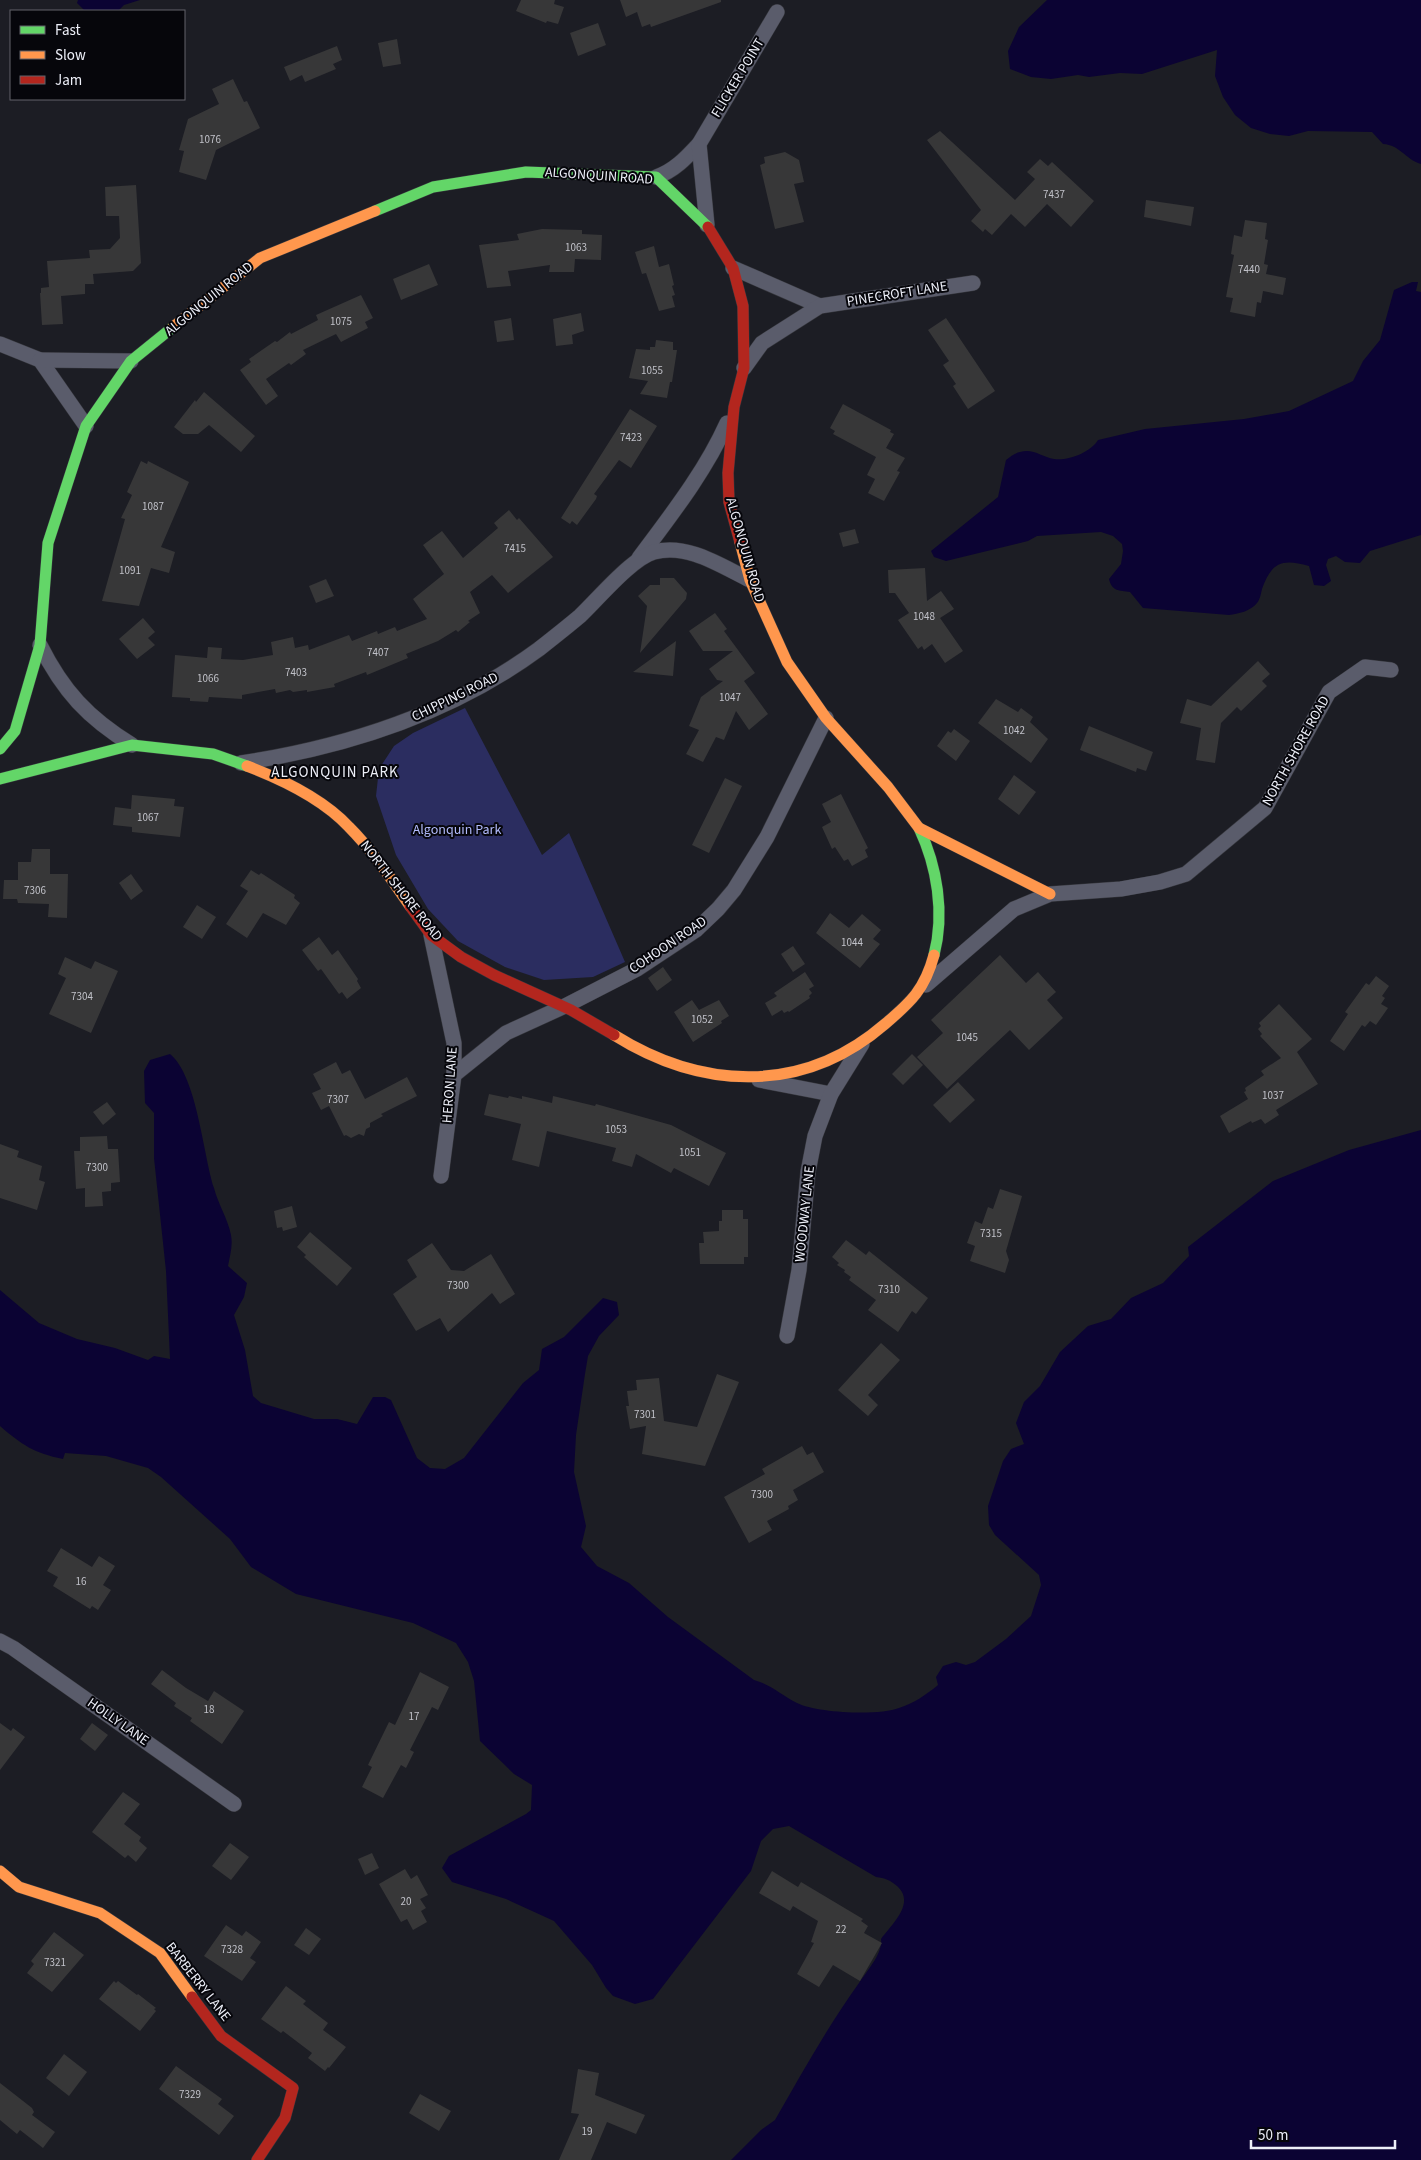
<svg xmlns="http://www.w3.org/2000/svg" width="1421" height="2160" font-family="'Source Sans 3',sans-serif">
<rect width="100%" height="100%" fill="#1c1d24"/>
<path fill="#2b2d60" d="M465,708L542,855L569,833L625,962L593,977L544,980L505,967L458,941L428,909L396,855L376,796L379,769L394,746L413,733Z"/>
<g fill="#0b0333">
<path d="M78,0H140L124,5L118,11H85L77,3Z"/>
<path d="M1047,0H1421V164C1405,159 1400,145 1383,144L1372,132L1308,131L1289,136L1270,134L1251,128L1235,115L1223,97L1215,76L1217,50L1142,74L1120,73L1089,77L1078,75L1051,79L1031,77L1010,69L1008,51L1019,27Z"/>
<path d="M1412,282H1418L1416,291L1421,292V535L1370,551L1360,563L1345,562L1336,556L1328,559L1326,565L1331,581L1324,586L1314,585L1309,566C1283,559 1272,561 1262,589C1261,593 1260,600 1257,603C1251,611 1238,614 1229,615L1143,608L1130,592C1119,590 1112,592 1109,579L1121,564L1123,551L1122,544L1113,536L1101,532L1037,536L1028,541L946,561L934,557L931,551L998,497L1006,460C1010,457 1015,453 1020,452C1033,448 1042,457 1054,459C1069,461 1091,452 1098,440L1145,429L1244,419L1289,411L1353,381L1363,361L1380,340L1394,290Z"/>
<path d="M170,1054C197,1076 203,1154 214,1188C218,1204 228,1219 231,1235C233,1246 230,1255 228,1266L247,1283L244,1297L234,1315L245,1350L253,1396L261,1403L314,1419H337L357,1424L373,1397H385L391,1400L417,1458L430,1468L445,1469L464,1458L523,1383L539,1370L542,1349L564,1337L603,1298L617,1302L619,1315L599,1336L588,1356L585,1374L576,1435L574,1472L586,1526L581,1547L597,1566L629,1583L668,1617L754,1680C772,1685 781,1695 797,1703C817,1713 879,1716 899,1708C914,1703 926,1695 938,1685L936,1677L943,1666L956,1662L966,1665L975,1662L1006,1639L1031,1616L1041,1585L1039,1575L995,1535L989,1525L988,1506L1003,1461L1011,1449L1024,1444L1016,1423L1024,1402L1040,1386L1060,1352L1088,1326L1111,1319L1131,1298L1163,1283L1189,1256L1188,1247L1273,1181L1349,1150L1421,1130V2160H731L761,2130L775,2120C802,2073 828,2026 859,1983C867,1971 883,1953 881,1939C892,1924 916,1903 897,1886C890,1880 885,1878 876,1877L789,1826L773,1829L761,1841L751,1871L653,1999L635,2004L613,1996L606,1988L592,1965L554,1921L506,1899L452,1882L442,1868L449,1856L526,1814L531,1810L532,1785L514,1774L480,1741L474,1681L468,1662L456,1643L413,1623L296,1594L251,1567L230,1539L161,1477L148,1468L106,1456L65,1453L63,1459C34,1453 22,1445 0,1426V1290L39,1323L77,1339L115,1348L148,1360L154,1356L170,1359L166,1271L154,1158V1113L145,1103L144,1071L150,1060Z"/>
</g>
<g fill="#373738">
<path d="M521,0H555L554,4L564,7L558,24L547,21L546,23L516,11Z"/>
<path d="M620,0H721V2L651,27L650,24L642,27L637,12L626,17Z"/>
<path d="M598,23L606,45L578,56L570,33Z"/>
<path d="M397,39L401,64L383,67L378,43Z"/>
<path d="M337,46L342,60L333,64L336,69L305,82L302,75L290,81L284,67Z"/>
<path d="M233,79L244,102L247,101L260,128L216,150L206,180L179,172L184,151L179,150L188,119L219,104L212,89Z"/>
<path d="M940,131L1015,200L1035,179L1027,172L1040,159L1048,166L1052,162L1094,201L1071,227L1047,204L1025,227L1011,214L992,235L985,229L983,232L971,221L981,210L927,140Z"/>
<path d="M785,152L799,160L804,182L794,184L804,222L775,229L760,165L765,163L764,157Z"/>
<path d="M136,185L141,263L133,271L93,274L94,284H85V294L61,296L63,324L42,325L40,293H41V288L49,287L47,261L90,258L89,250L110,249L120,238L119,216H106L105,187Z"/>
<path d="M1146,200L1194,207L1191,226L1144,217Z"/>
<path d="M1245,220L1267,223L1265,239L1268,240L1264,264L1268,265L1266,274L1286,278L1283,295L1263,291L1261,303L1257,302L1255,317L1230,312L1233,298L1226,297L1234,255L1231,254L1234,235L1242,237Z"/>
<path d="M542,229L582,230V234L602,235L601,260L575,259L574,272H549L550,265L508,271L511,286L487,288L479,245L519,240L517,234Z"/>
<path d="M654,246L659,267L669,264L674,285L672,286L675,295L672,296L675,307L659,311L646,273L642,274L635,252Z"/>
<path d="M429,264L438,285L401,300L393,279Z"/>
<path d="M361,295L373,318L365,322L368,328L341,342L336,334L303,350L306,354L291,365L289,363L266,379L278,396L266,405L240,370L251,362L249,359L275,341L277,342L290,332L291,334L318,320L316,315Z"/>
<path d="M581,313L584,331L572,335L573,344L556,346L553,319Z"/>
<path d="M511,318L514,340L497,342L494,321Z"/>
<path d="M946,318L995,391L968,409L953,386L956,384L943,365L949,361L928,330Z"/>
<path d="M656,340L673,342V350H677L672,382H670L667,398L640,394L648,381L629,378L636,349L650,350V347H655Z"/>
<path d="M204,392L255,436L241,452L209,425L198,434H183L174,427L195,400L196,402Z"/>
<path d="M843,404L891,430L890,432L894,434L886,448L905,458L897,471L900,472L884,501L868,493L875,479L867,475L876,457L833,434L835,431L830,428Z"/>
<path d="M630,409L657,426L631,468L619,460L594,494L597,496L596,499L577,525L572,521L570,524L561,518Z"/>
<path d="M141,461L147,464L148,461L189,482L161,547L175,552L169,573L151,568L139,606L102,601L125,519L121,518L132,495L127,492Z"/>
<path d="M509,510L517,520L519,518L553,557L508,593L492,575L470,592L480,613L468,621L470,622L458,632L456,630L438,641L406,654L408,658L367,675L366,672L334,684L335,687L307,692V690L293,692L290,690L276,693L275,689L242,695V699L209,697L208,702L190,701V698L172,697L175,655L207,658L208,647L222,648L221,659L243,660L273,655L271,642L293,637L295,648L308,645L309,650L349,635L352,641L377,631L378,634L395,627L397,631L427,619L413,599L444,574L423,545L442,531L463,558L498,528L494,523Z"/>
<path d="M855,529L859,543L843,547L839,533Z"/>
<path d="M925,568L927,601L941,591L954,609L940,618L963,651L945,663L932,644L924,650L922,646L918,649L898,620L909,613L895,593H889L888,570Z"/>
<path d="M660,578H674L687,593L686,599L640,653L647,606L638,596L650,585H660Z"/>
<path d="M326,579L334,596L316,603L309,586Z"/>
<path d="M715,613L727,629L724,631L755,673L744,681L768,714L749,730L736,711L724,740L716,737L703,762L686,754L699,730L689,726L701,697L723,681L717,680L709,669L733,651H703L689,631Z"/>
<path d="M143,618L155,632L148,638L155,645L137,659L119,639Z"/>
<path d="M676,641L673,676L633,672Z"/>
<path d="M1258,661L1270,674L1262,681L1267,686L1241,711L1237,707L1221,723L1215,763L1196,760L1201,728L1180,723L1187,699L1211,706Z"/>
<path d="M996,699L1018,712L1021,708L1033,717L1030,722L1048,739L1031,763L978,723Z"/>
<path d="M1089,726L1153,752L1146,771L1137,768L1136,772L1080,750Z"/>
<path d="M954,729L970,741L956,761L937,746L948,731L951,733Z"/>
<path d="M1014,775L1036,792L1019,815L998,799Z"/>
<path d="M725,778L742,786L709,853L692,845Z"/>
<path d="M841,794L868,848L865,850L868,857L852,866L848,859L844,861L835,847L832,849L822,827L831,822L822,804Z"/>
<path d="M132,795L175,799L174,806L184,807L180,837L132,832V827L113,825L115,807L131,809Z"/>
<path d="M32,849H50V874H68L67,918L48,917L49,904L18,903L17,899H3L4,880H18V862H31Z"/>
<path d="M251,870L259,875L261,873L295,895L294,898L300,903L286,925L263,913L247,938L226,924L248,891L240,886Z"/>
<path d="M131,874L143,891L131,900L119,883Z"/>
<path d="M197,905L216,917L202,939L183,927Z"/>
<path d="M830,913L849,928L862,914L881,930L873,939L880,944L860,968L816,933Z"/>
<path d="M319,937L332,955L338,950L358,979L357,981L361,988L347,999L342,992L339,994L321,969L318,971L302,950Z"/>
<path d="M793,946L805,964L793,972L781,954Z"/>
<path d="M1000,955L1026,983L1038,972L1056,992L1047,1000L1063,1018L1029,1050L1010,1030L947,1089L917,1057L943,1033L931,1020Z"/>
<path d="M65,957L91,969L95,961L118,971L91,1033L49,1014L66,978L58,974Z"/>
<path d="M663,967L672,980L657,991L648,978Z"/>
<path d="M805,972L814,986L809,989L812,993L809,996L810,998L789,1012L788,1011L784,1013L782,1010L772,1016L765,1003L777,996L774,993Z"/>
<path d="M1376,976L1389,986L1382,996L1385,998L1381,1004L1388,1008L1376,1025L1370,1021L1365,1027L1362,1025L1344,1051L1330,1041L1348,1014L1345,1012L1366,983L1369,985Z"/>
<path d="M692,1000L699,1010L719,1000L729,1016L721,1021L722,1023L693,1042L674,1012Z"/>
<path d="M1279,1004L1312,1039L1297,1052L1318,1084L1276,1110L1279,1115L1265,1124L1261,1119L1252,1123L1251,1121L1229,1133L1220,1116L1248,1099L1244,1092L1246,1091L1245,1088L1264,1075L1261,1071L1281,1058L1260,1036L1262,1034L1258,1029L1261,1026L1259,1023Z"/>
<path d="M912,1054L923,1065L903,1085L892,1074Z"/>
<path d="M336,1062L342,1074L350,1070L365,1099L407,1077L417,1096L381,1114L383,1116L370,1123V1127L366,1129L364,1136L359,1134L351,1138L346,1135L344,1136L329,1106L321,1110L312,1093L321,1089L313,1074Z"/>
<path d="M958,1082L975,1100L950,1123L933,1105Z"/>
<path d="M489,1094L508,1098L509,1096L522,1099V1096L552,1103L553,1096L595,1106L596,1104L671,1125L726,1153L709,1186L674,1168L671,1173L636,1154L632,1167L612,1161L616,1148L547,1131L539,1167L512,1160L521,1124L484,1115Z"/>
<path d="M107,1102L116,1114L103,1125L93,1112Z"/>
<path d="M107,1136L108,1149H118L120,1182L111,1183V1191L102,1192L103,1206L85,1207V1188L76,1189L74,1151H80V1137Z"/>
<path d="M0,1144L19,1151L17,1157L42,1166L39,1180L45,1182L37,1210L0,1198Z"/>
<path d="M1000,1189L1022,1196L1006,1251L1009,1260L1005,1273L970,1261L975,1246L967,1243L975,1221L982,1224L988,1207L993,1209Z"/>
<path d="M292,1206L297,1227L283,1231L282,1227L277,1228L274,1211Z"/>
<path d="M722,1210H743V1219H748V1257H744V1264H700L699,1243H704L703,1232L719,1231V1221H722Z"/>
<path d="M310,1232L352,1268L337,1286L304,1257L306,1255L297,1247Z"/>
<path d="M846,1240L866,1255L869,1251L928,1298L916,1314L912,1311L898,1332L868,1310L876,1300L849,1280L851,1277L844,1272L845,1270L837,1265L839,1263L832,1257Z"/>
<path d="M432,1243L451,1270L464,1271L491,1254L515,1294L500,1304L492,1293L448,1332L440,1318L416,1331L393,1294L417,1277L407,1260Z"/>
<path d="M881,1343L900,1360L868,1395L878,1405L868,1416L838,1390Z"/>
<path d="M717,1374L739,1382L705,1466L642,1454L646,1426L630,1429L626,1406H629L627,1391L637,1390L636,1380L659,1378L664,1421L697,1427Z"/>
<path d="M802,1446L807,1455L813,1452L824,1472L793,1490L798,1500L788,1506L789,1509L767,1521L772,1530L749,1543L724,1497L765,1474L762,1469Z"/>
<path d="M61,1548L92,1567L99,1556L115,1566L103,1585L111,1590L98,1610L92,1606L90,1609L53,1586L58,1577L47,1571Z"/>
<path d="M162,1670L186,1688L208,1701L214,1691L244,1711L222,1744L190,1721L192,1718L174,1706L176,1703L151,1684Z"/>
<path d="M420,1672L449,1687L438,1710L432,1707L410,1750L414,1752L406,1768L401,1765L383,1798L362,1787L372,1767L368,1765L389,1722L395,1725Z"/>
<path d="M0,1723L11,1731L13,1728L25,1737L0,1770Z"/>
<path d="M92,1723L108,1735L95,1751L80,1739Z"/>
<path d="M123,1792L140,1804L124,1824L141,1837L139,1841L147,1848L136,1862L128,1855L125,1858L92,1832Z"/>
<path d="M230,1843L249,1857L231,1880L212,1866Z"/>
<path d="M372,1853L379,1868L365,1875L358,1859Z"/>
<path d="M405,1869L411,1879L417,1875L428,1895L420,1899L426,1908L421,1911L427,1922L413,1930L407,1919L401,1922L379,1884Z"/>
<path d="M772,1871L798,1887L801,1882L863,1919L861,1921L868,1926L864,1933L882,1943L860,1981L833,1965L819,1987L797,1974L814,1943L811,1942L818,1921L793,1906L790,1911L759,1893Z"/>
<path d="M226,1925L242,1936L246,1931L261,1942L250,1958L256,1962L242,1981L204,1956Z"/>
<path d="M306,1928L321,1939L309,1955L294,1945Z"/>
<path d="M54,1932L84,1955L52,1992L27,1973L34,1964L31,1961Z"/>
<path d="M114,1981L116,1983L118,1981L137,1995L138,1994L156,2008L154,2009L156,2011L140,2031L99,1999Z"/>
<path d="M286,1986L306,2001L303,2004L328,2023L323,2030L346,2047L329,2068L328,2067L325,2071L308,2058L312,2053L283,2031L281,2033L261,2019Z"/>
<path d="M64,2054L87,2072L69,2096L46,2078Z"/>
<path d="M176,2066L222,2099L218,2104L234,2116L219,2135L159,2089Z"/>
<path d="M578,2069L599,2073L595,2095L645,2115L636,2134L607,2122L591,2160H559L579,2114L571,2113Z"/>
<path d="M0,2083L32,2108L34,2112L32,2115L55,2132L43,2148L20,2130L17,2134L0,2120Z"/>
<path d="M420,2094L451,2111L439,2131L409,2113Z"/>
</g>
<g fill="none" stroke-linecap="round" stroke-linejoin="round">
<defs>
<g id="street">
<path d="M656,177C674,171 686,158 699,144"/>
<path d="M707,225L699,144L777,12"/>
<path d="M733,268L820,306"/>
<path d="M0,344L40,360L86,426"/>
<path d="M40,360L131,361"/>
<path d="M744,368L762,343L820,306L973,283"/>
<path d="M639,558C671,515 705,472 727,423"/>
<path d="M40,645C63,691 88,718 132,745"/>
<path d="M241,763C346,747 452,713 539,649C553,638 567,627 580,616C598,599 632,558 654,552C688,543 721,566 750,580"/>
<path d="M431,935L454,1043V1075L441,1176"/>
<path d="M926,985L1014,909L1050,894L1121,889L1160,882L1186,874L1265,808L1329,692L1365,667L1391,670"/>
<path d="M454,1075L506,1033L565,1006L637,969L696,930L718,909L734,890L767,837L826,718"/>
<path d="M759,1080L831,1094"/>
<path d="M787,1336L799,1270L808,1172L815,1136L831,1094L862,1044"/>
<path d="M0,1641L13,1648L234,1804"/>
</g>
<g id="fast">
<path d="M375,211L433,187L526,172L656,177L708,227"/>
<path d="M0,749L15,731L40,645L48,543L86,426L131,361L173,327"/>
<path d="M0,779L132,745L213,754L247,766"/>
<path d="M919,828C937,866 945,913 934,955"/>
</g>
<g id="slow">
<path d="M173,327L260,258L375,211"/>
<path d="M740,542L750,580L787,662L826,718L888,787L919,828L1050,894"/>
<path d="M247,766C281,779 324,800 349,827C373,851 391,879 410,906"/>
<path d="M614,1035C702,1090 803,1095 885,1024C911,1002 925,989 934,955"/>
<path d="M0,1871L19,1887L100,1913L160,1953L192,1997"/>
</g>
<g id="jam">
<path d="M708,227L733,268L743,306L744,368L734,407L728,473L729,502L740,542"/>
<path d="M410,906L431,935L461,957L494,975L571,1010L614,1035"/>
<path d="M192,1997L221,2036L293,2088L285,2118L257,2160"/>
</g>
</defs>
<use href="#street" stroke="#36373d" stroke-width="16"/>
<use href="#fast" stroke="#36373d" stroke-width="12"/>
<use href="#slow" stroke="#36373d" stroke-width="12"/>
<use href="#jam" stroke="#36373d" stroke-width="12"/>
<use href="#street" stroke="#5a5c6b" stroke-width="15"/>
<use href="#fast" stroke="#63d668" stroke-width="11"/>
<use href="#slow" stroke="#ff974d" stroke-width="11"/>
<use href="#jam" stroke="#b3261e" stroke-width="11"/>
</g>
<g text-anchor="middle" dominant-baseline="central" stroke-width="4" stroke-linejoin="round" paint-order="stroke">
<g font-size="11" fill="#c0c1c8">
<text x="210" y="139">1076</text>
<text x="1054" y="194">7437</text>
<text x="576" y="247">1063</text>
<text x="1249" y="269">7440</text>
<text x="341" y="321">1075</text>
<text x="652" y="370">1055</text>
<text x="631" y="437">7423</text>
<text x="153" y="506">1087</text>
<text x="515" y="548">7415</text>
<text x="130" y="570">1091</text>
<text x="924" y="616">1048</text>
<text x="378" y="652">7407</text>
<text x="296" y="672">7403</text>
<text x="208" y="678">1066</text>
<text x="730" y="697">1047</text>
<text x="1014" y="730">1042</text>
<text x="148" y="817">1067</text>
<text x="35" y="890">7306</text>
<text x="852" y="942">1044</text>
<text x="82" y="996">7304</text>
<text x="702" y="1019">1052</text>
<text x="967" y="1037">1045</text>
<text x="1273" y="1095">1037</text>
<text x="338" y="1099">7307</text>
<text x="616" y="1129">1053</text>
<text x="690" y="1152">1051</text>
<text x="97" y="1167">7300</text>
<text x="991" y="1233">7315</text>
<text x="458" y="1285">7300</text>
<text x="889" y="1289">7310</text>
<text x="645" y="1414">7301</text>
<text x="762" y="1494">7300</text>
<text x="81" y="1581">16</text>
<text x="209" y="1709">18</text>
<text x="414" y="1716">17</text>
<text x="406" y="1901">20</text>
<text x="841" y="1929">22</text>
<text x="232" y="1949">7328</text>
<text x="55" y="1962">7321</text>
<text x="190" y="2094">7329</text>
<text x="587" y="2131">19</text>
</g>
<g font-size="14" fill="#edeff8" stroke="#06060b">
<text transform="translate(738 78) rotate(-59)">FLICKER POINT</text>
<text transform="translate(599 176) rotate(4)">ALGONQUIN ROAD</text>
<text transform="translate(897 294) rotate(-9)">PINECROFT LANE</text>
<text transform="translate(209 299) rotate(-39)">ALGONQUIN ROAD</text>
<text transform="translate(745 550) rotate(74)">ALGONQUIN ROAD</text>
<text transform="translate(455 697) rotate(-26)">CHIPPING ROAD</text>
<text transform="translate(1296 751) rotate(-61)">NORTH SHORE ROAD</text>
<text transform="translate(401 891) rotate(52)">NORTH SHORE ROAD</text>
<text transform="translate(668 945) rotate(-34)">COHOON ROAD</text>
<text transform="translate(450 1085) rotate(-86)">HERON LANE</text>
<text transform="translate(805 1214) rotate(-84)">WOODWAY LANE</text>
<text transform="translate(118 1722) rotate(35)">HOLLY LANE</text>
<text transform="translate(198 1982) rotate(52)">BARBERRY LANE</text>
</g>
<g font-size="14" fill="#b2bbfc" stroke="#06060b">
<text x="457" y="830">Algonquin Park</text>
</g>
<g font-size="15" letter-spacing="1" fill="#edeff8" stroke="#06060b">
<text x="335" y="772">ALGONQUIN PARK</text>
</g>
</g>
<rect x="10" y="10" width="175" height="90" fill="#06060b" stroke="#62636a"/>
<rect x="20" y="26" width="25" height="8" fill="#63d668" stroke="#62636a"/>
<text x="55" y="35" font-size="15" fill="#edeff8">Fast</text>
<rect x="20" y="51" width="25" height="8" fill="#ff974d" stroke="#62636a"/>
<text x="55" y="60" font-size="15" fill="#edeff8">Slow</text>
<rect x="20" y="76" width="25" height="8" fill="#b3261e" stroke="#62636a"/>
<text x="55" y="85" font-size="15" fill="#edeff8">Jam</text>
<path d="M1251 2140v8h144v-8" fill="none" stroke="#edeff8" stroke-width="2.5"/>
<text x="1258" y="2140" font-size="15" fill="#edeff8" stroke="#06060b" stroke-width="4" paint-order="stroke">50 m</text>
</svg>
